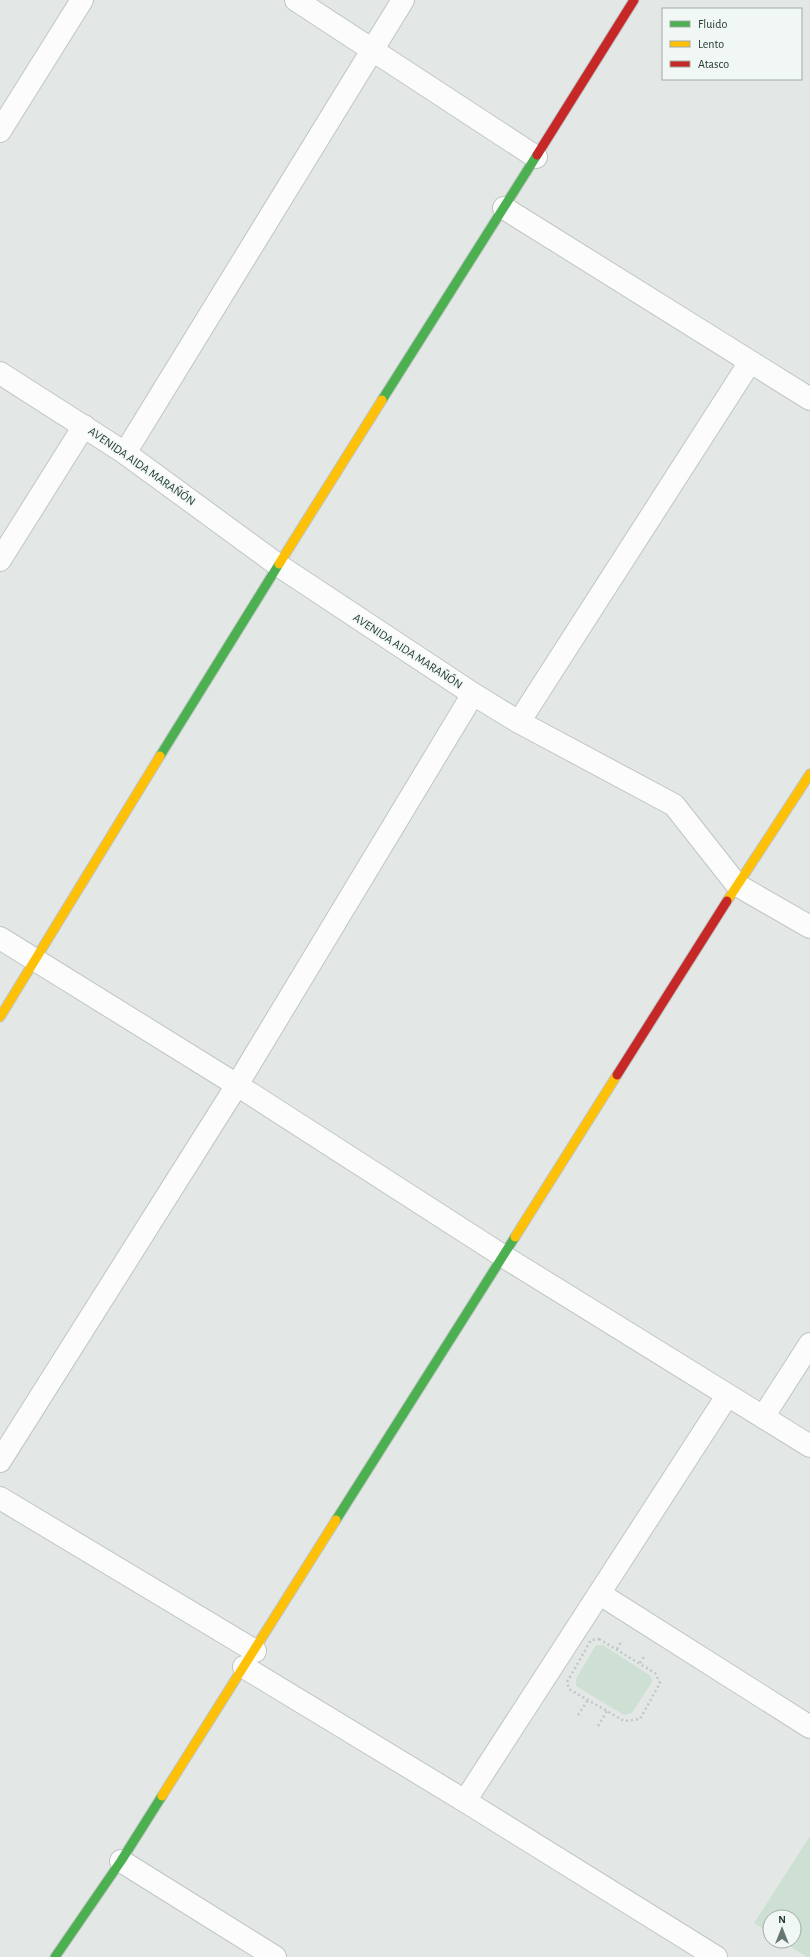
<svg xmlns="http://www.w3.org/2000/svg" width="810" height="1957" font-family="'Alegreya Sans',sans-serif">
<rect width="100%" height="100%" fill="#e3e8e6"/>
<g fill="#cee0d4">
<path d="M596,1645H603L651,1676L652,1682L632,1713L624,1715L576,1686V1679Z"/>
<path d="M810,1836V1957H807L782,1941H794V1917H770V1933L754,1923Z"/>
</g>
<g fill="none" stroke-linecap="round" stroke-linejoin="round">
<defs>
<g id="street">
<path d="M296,0L536,157"/>
<path d="M0,131L82,0"/>
<path d="M504,208L810,399"/>
<path d="M0,373L125,453L278,565L473,694L519,722L674,805L737,885L810,927"/>
<path d="M125,453L403,0"/>
<path d="M0,560L84,426"/>
<path d="M519,722L750,362"/>
<path d="M0,938L237,1085L503,1256L810,1446"/>
<path d="M763,1417L810,1344"/>
<path d="M0,1461L237,1085L473,694"/>
<path d="M0,1498L255,1651"/>
<path d="M600,1594L810,1727"/>
<path d="M244,1667L465,1801L716,1957"/>
<path d="M465,1801L727,1396"/>
<path d="M121,1861L275,1957"/>
</g>
<g id="fast">
<path d="M382,400L537,155"/>
<path d="M160,756L279,564"/>
<path d="M336,1520L515,1237"/>
<path d="M55,1957L121,1861L162,1796"/>
</g>
<g id="slow">
<path d="M279,564L382,400"/>
<path d="M727,901L810,774"/>
<path d="M0,1017L160,756"/>
<path d="M515,1237L617,1075"/>
<path d="M162,1796L336,1520"/>
</g>
<g id="jam">
<path d="M537,155L634,0"/>
<path d="M617,1075L727,901"/>
</g>
</defs>
<use href="#street" stroke="#c0c5c3" stroke-width="24"/>
<use href="#fast" stroke="#bfc5c3" stroke-width="11"/>
<use href="#slow" stroke="#bfc5c3" stroke-width="11"/>
<use href="#jam" stroke="#bfc5c3" stroke-width="11"/>
<g stroke="#c0c8c5" stroke-width="2.5" stroke-dasharray="2 3" stroke-linecap="butt">
<path d="M599,1639L655,1673L660,1683L640,1719L624,1721L569,1689L567,1682L591,1640Z"/>
<path d="M617,1649L622,1640"/>
<path d="M640,1663L645,1655"/>
<path d="M578,1715L588,1700"/>
<path d="M598,1726L607,1711"/>
</g>
<use href="#street" stroke="#fbfcfb" stroke-width="22"/>
<use href="#fast" stroke="#4caf50" stroke-width="9"/>
<use href="#slow" stroke="#ffc107" stroke-width="9"/>
<use href="#jam" stroke="#c62828" stroke-width="9"/>
</g>
<g text-anchor="middle" dominant-baseline="central" stroke-width="3" stroke-linejoin="round" paint-order="stroke">
<g font-size="12" fill="#233934" stroke="#f1f7f4">
<text transform="translate(142 466) rotate(35)">AVENIDA AIDA MARAÑÓN</text>
<text transform="translate(408 651) rotate(33)">AVENIDA AIDA MARAÑÓN</text>
</g>
</g>
<rect x="662" y="8" width="140" height="72" fill="#f1f7f4" stroke="#9faba7"/>
<rect x="670" y="21" width="20" height="6" fill="#4caf50" stroke="#9faba7"/>
<text x="698" y="28" font-size="12" fill="#233934">Fluido</text>
<rect x="670" y="41" width="20" height="6" fill="#ffc107" stroke="#9faba7"/>
<text x="698" y="48" font-size="12" fill="#233934">Lento</text>
<rect x="670" y="61" width="20" height="6" fill="#c62828" stroke="#9faba7"/>
<text x="698" y="68" font-size="12" fill="#233934">Atasco</text>
<g transform="translate(782 1929)"><circle r="19" fill="#f1f7f4" stroke="#9faba7"/>
<path d="M0-3L7 15L0 10L-7 15Z" fill="#667672"/>
<text y="-6" font-size="11" font-weight="bold" text-anchor="middle" fill="#233934">N</text>
</g>
</svg>
